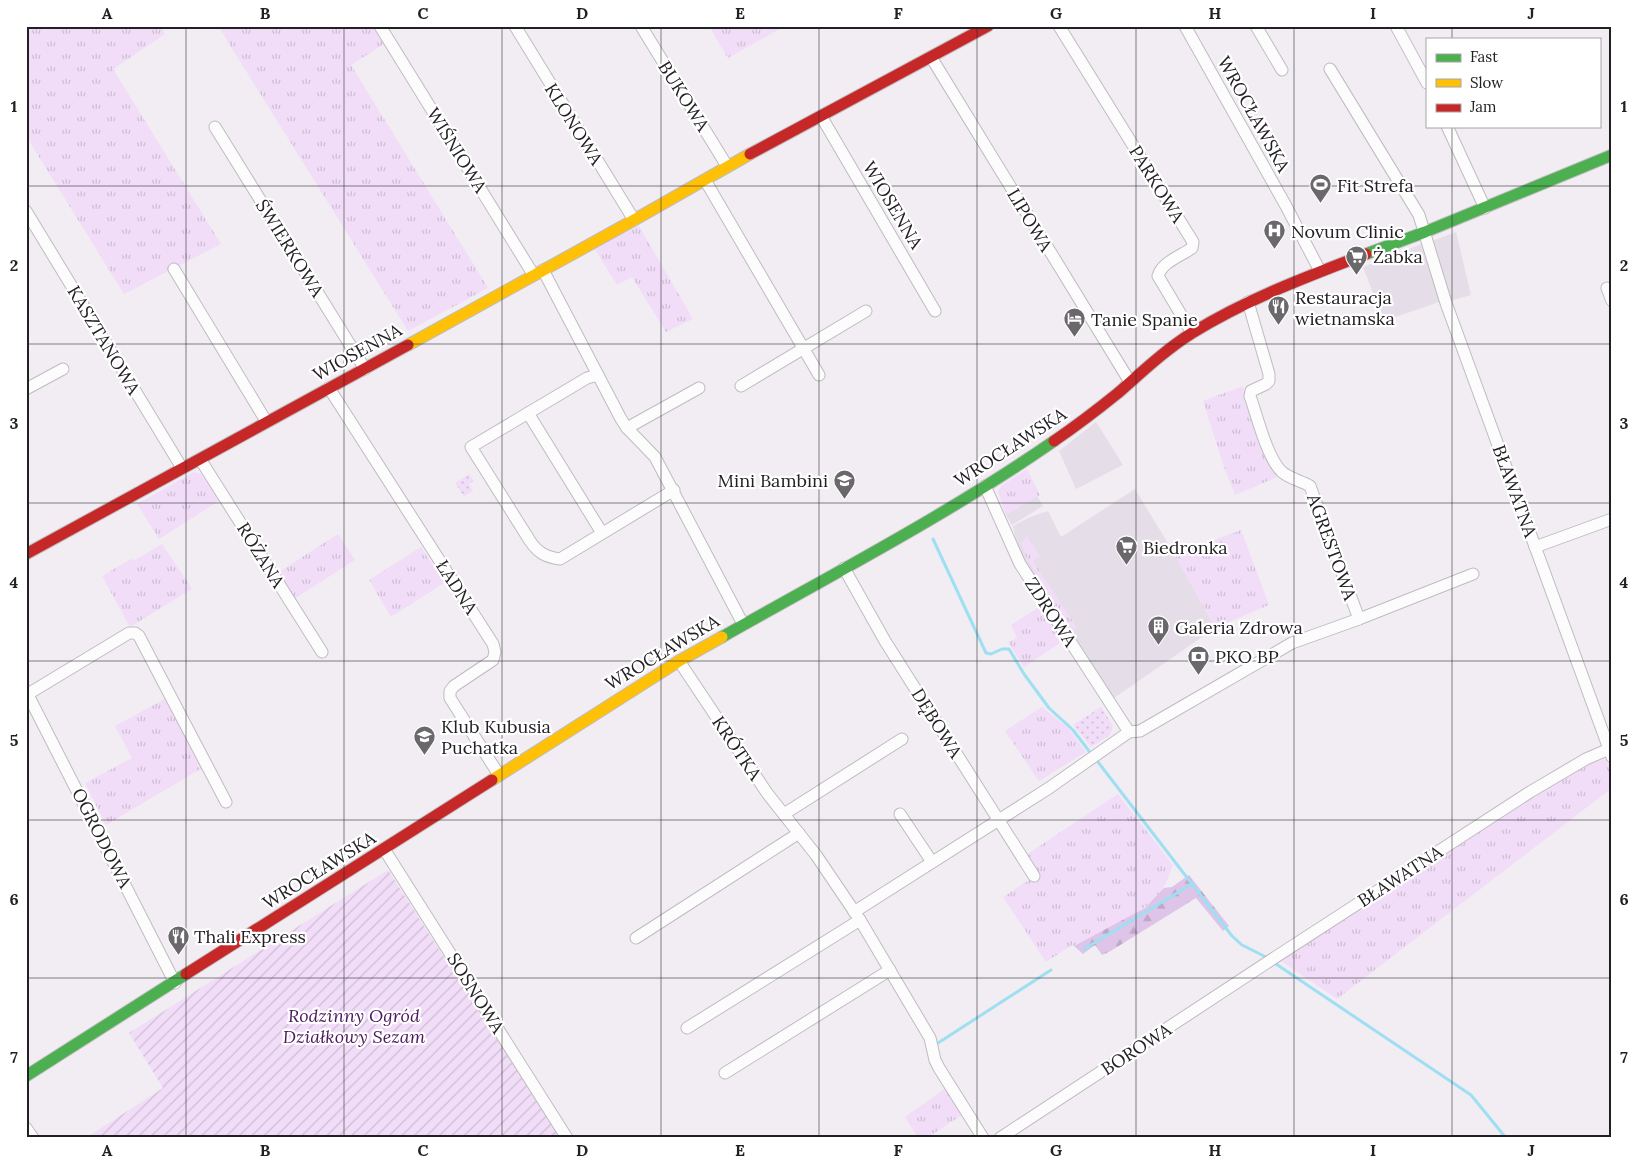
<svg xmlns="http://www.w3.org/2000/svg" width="1638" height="1164" font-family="Lora,serif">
<defs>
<pattern id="grass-tufts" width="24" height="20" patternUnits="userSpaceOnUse" patternTransform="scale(1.25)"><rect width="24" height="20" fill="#f1ddf8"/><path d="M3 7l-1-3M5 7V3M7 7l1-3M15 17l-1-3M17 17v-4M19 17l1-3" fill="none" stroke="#cebdd4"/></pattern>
<pattern id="forest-firs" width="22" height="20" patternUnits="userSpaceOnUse" patternTransform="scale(1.25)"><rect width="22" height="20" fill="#dec4e8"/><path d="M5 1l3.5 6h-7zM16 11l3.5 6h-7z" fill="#bea8c7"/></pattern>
<pattern id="park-dots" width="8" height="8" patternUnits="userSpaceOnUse" patternTransform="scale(1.25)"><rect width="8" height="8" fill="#f1ddf8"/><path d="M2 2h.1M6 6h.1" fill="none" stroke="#cebdd4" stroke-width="1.8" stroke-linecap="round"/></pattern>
<pattern id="garden-furrows" width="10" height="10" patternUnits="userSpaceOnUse" patternTransform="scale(1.25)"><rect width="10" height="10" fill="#f1ddf8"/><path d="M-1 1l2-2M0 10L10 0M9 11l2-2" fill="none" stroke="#cebdd4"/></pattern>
</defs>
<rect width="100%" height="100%" fill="#f1edf3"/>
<g fill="#e5dde8">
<path d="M1456,232L1471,295L1449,301L1427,243Z"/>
<path d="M1422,244L1442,301L1384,321L1363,267Z"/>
<path d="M1096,422L1123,465L1076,489L1059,451Z"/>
<path d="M1135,489L1175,555L1215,628L1114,698L1027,565L1017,547L1013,526L1030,517L1048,511L1061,537Z"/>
<path d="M1037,496L1043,506L1012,525L1006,515Z"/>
</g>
<g fill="url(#grass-tufts)">
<path d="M26,26H160L165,34L113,69L221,244L124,294L26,136Z"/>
<path d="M218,26H373L384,44L351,65L488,288L408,331Z"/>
<path d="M709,26H785L728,58Z"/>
<path d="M639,226L693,319L666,332L632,277L617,285L594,248Z"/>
<path d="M1243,386L1246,400L1277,477L1235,495L1224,467L1203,401Z"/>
<path d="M1027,469L1040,495L1006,515L998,492L1001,486Z"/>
<path d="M194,472L201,474L219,501L159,539L137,504Z"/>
<path d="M1241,530L1269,605L1215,628L1175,555Z"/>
<path d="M338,534L355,560L294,599L279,572Z"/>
<path d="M1027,536L1040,556L1033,561L1077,628L1074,629L1070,627L1028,561L1021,543Z"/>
<path d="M162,544L192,589L130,627L102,576L131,559L135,560Z"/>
<path d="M421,547L444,583L391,617L369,580Z"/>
<path d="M1041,606L1063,641L1024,667L1008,642L1017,638L1011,625Z"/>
<path d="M165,699L202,768L106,825L85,783L132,758L115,726Z"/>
<path d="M1042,707L1068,728L1086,752L1039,781L1005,731Z"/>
<path d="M1606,759L1612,771V788L1337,999L1278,959L1581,765Z"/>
<path d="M1118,794L1173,865C1170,871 1166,885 1162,890C1144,915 1101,931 1074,946L1072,945L1046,962L1003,897L1032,878L1026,855Z"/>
<path d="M946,1088L963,1114L927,1138H918L905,1117Z"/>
</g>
<path fill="url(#forest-firs)" d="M1189,875L1229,926L1223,931L1196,898L1109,952L1102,955L1095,945L1083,954L1074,946L1145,908L1164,888L1172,887Z"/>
<g fill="url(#park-dots)">
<path d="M469,474L474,481L469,484L473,491L464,496L455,483Z"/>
<path d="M1101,707L1113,726L1110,735L1091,747L1073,725Z"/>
</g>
<path fill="url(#garden-furrows)" d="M388,870L560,1138H86L163,1088L129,1033Z"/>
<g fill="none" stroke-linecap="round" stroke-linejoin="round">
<g stroke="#9edff2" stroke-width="3">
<path d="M933,539L986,653L991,654L1002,649H1009L1024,674L1049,708L1073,730L1089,751"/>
<path d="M1098,762L1232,936L1242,945L1266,957"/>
<path d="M1084,949L1192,884"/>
<path d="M1273,962L1471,1095L1506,1138"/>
<path d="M938,1043L1051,970"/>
</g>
<defs>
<g id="street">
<path d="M380,26L533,274"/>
<path d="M515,26L634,220"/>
<path d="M641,26L727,166"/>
<path d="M1059,26L1193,242L1192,248C1181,256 1162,262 1158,276L1192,333"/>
<path d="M1185,26L1286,206L1320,271"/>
<path d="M1256,26L1282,70"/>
<path d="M1396,26L1427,83"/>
<path d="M931,57L1130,382"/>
<path d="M1330,69L1419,215L1446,303L1612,757"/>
<path d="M821,116L935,311"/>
<path d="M1447,126L1485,208"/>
<path d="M215,127L365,369"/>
<path d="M705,180L819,375"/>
<path d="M26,211L182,468"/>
<path d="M174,269L266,421"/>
<path d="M543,270L621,419L627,428L655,457L743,624"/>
<path d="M1607,288L1612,301"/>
<path d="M1248,302L1269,374V381L1266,384L1251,391L1250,396L1252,402C1258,420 1268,459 1282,472C1289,478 1301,481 1310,486L1359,619L1473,574"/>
<path d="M598,375L587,378L471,447L530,541C538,553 546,557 560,559L674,490"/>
<path d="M741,386L866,311"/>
<path d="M329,388L493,644L495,652L493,660L454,686L450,691V698L499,775"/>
<path d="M26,389L63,369"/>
<path d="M528,413L602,533"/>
<path d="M627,428L699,388"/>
<path d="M200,459L322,652"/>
<path d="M985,486L1020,564L1129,732"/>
<path d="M1535,547L1612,519"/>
<path d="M844,568L885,641L1034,876"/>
<path d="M679,661L767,793L816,855L860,920L930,1038L935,1060L939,1068L983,1138"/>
<path d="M26,691L175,983"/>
<path d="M28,694L129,633H135L139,636L226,802"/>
<path d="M784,814L902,739"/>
<path d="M900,814L932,862"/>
<path d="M384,849L567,1138"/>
<path d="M854,912L1049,788L1129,732L1140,731L1292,643L1359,619"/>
<path d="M636,938L799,833"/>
<path d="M687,1028L860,920"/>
<path d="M725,1073L890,970"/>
<path d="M26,1128L33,1138"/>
<path d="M1000,1138L1271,960L1530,792L1586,759L1609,749"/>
</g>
<g id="fast">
<path d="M1366,254L1425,232L1612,155"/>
<path d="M722,637C833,574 949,514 1054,441"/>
<path d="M26,1076L186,974"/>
</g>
<g id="slow">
<path d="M408,345L634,220L750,154"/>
<path d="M492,780L679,661L722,637"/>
</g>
<g id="jam">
<path d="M750,154L988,26"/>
<path d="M1054,441C1076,426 1097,410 1118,393C1142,372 1165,350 1192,333C1247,299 1306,277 1366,254"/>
<path d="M26,554L408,345"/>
<path d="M186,974L492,780"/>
</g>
</defs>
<use href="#street" stroke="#bfbcc0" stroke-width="13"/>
<use href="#fast" stroke="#bfbcc0" stroke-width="13"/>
<use href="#slow" stroke="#bfbcc0" stroke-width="13"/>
<use href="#jam" stroke="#bfbcc0" stroke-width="13"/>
<use href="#street" stroke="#fdfcfd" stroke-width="11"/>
<use href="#fast" stroke="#4caf50" stroke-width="11"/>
<use href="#slow" stroke="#ffc107" stroke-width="11"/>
<use href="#jam" stroke="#c62828" stroke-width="11"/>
</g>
<path fill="none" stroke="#232024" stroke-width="1" stroke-opacity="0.55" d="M186,26V1138M344,26V1138M502,26V1138M661,26V1138M819,26V1138M977,26V1138M1136,26V1138M1294,26V1138M1452,26V39M1452,126V1138M26,186H1612M26,344H1612M26,503H1612M26,661H1612M26,820H1612M26,978H1612"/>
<defs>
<symbol id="stadium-pin" viewBox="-11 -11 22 30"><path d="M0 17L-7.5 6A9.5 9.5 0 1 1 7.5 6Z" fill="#6b686c" stroke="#fff"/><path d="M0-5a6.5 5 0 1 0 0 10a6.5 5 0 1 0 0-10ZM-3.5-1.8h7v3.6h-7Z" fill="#fff"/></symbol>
<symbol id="hospital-pin" viewBox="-11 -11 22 30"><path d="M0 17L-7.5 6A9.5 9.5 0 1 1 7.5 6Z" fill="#6b686c" stroke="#fff"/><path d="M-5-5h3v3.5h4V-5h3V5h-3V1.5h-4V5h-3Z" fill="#fff"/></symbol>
<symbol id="supermarket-pin" viewBox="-11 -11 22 30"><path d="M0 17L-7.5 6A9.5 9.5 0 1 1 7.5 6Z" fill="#6b686c" stroke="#fff"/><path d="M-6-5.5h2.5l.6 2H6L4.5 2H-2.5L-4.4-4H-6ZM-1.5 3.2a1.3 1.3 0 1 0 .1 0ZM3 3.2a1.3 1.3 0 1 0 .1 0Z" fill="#fff"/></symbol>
<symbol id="restaurant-pin" viewBox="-11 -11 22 30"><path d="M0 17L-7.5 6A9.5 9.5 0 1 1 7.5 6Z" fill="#6b686c" stroke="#fff"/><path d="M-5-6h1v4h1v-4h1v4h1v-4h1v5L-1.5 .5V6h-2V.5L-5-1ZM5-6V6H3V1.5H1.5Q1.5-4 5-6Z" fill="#fff"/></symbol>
<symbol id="hotel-pin" viewBox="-11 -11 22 30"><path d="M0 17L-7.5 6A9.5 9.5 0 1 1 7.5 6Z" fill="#6b686c" stroke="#fff"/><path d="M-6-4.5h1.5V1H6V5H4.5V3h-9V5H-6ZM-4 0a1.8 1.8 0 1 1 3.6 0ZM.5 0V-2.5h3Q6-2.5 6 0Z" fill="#fff"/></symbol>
<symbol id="school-pin" viewBox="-11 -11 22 30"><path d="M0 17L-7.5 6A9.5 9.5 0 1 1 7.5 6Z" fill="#6b686c" stroke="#fff"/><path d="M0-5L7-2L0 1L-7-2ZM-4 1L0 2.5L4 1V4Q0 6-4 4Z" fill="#fff"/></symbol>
<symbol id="building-pin" viewBox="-11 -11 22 30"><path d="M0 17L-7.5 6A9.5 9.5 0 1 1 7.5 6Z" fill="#6b686c" stroke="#fff"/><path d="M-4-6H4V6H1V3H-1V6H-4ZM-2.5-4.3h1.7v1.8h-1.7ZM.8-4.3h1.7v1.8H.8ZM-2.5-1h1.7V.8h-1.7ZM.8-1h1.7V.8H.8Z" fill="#fff"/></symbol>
<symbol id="bank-pin" viewBox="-11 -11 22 30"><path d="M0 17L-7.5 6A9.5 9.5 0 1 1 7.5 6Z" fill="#6b686c" stroke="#fff"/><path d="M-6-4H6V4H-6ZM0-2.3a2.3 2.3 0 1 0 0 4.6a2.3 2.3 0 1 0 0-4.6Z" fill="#fff"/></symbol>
</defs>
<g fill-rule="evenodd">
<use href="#stadium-pin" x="1308" y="172" width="25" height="34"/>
<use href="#hospital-pin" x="1262" y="218" width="25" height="34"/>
<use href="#supermarket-pin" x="1344" y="244" width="25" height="34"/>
<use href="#restaurant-pin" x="1266" y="294" width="25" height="34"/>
<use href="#hotel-pin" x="1062" y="306" width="25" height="34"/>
<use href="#school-pin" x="832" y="468" width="25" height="34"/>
<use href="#supermarket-pin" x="1114" y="534" width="25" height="34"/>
<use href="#building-pin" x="1146" y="614" width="25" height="34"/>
<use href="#bank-pin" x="1186" y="644" width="25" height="34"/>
<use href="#school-pin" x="412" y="724" width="25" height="34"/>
<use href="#restaurant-pin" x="166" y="924" width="25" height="34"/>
</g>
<g text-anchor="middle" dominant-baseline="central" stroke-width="4.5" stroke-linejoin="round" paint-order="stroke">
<g font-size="18" fill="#232024" stroke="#fff">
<text transform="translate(684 96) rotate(58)">BUKOWA</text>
<text transform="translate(1254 114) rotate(61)">WROCŁAWSKA</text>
<text transform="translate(574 124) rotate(58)">KLONOWA</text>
<text transform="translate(457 150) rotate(58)">WIŚNIOWA</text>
<text transform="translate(1157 184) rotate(58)">PARKOWA</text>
<text transform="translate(893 205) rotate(59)">WIOSENNA</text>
<text transform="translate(1030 220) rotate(59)">LIPOWA</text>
<text transform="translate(290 248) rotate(58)">ŚWIERKOWA</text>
<text transform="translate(104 340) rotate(59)">KASZTANOWA</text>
<text transform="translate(357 352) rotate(-29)">WIOSENNA</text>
<text transform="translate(1010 447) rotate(-33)">WROCŁAWSKA</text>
<text transform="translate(1515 491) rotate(70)">BŁAWATNA</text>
<text transform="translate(1332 547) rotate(70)">AGRESTOWA</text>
<text transform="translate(261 555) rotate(58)">RÓŻANA</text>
<text transform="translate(457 587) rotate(57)">ŁADNA</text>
<text transform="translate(1051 612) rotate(57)">ZDROWA</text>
<text transform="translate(662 652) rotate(-31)">WROCŁAWSKA</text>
<text transform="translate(937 723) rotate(58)">DĘBOWA</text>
<text transform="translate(737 748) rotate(56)">KRÓTKA</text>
<text transform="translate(102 838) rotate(63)">OGRODOWA</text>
<text transform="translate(319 870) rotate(-32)">WROCŁAWSKA</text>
<text transform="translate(1400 876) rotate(-33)">BŁAWATNA</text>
<text transform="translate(476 993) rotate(58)">SOSNOWA</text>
<text transform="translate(1136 1049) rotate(-33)">BOROWA</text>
</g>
<g font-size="18" fill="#232024" stroke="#fff" text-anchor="start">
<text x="1337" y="185">Fit Strefa</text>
<text x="1291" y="231">Novum Clinic</text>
<text x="1373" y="256">Żabka</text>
<text x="1295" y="297">Restauracja<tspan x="1295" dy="21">wietnamska</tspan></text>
<text x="1091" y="319">Tanie Spanie</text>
<text x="828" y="480" text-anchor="end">Mini Bambini</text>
<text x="1143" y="547">Biedronka</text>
<text x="1175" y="627">Galeria Zdrowa</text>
<text x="1215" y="656">PKO BP</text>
<text x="441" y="726">Klub Kubusia<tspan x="441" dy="21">Puchatka</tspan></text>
<text x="194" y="936">Thali Express</text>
</g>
<g font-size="18" font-style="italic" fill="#4d175e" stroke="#fff">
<text x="354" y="1015">Rodzinny Ogród<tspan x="354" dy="21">Działkowy Sezam</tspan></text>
</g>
</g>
<rect width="1638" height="1164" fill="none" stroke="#ffffff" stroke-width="55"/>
<rect x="1426" y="38" width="175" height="90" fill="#ffffff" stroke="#a7a6a7"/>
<rect x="1436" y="54" width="25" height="8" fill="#4caf50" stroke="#a7a6a7"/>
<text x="1470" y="62" font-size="15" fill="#232024">Fast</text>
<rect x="1436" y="79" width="25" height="8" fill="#ffc107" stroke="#a7a6a7"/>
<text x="1470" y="88" font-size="15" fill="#232024">Slow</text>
<rect x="1436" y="104" width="25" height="8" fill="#c62828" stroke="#a7a6a7"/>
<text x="1470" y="112" font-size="15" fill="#232024">Jam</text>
<rect x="28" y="28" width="1582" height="1108" fill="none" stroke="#232024" stroke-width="2"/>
<g font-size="16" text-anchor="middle" font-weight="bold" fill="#232024">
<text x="107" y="19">A</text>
<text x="265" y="19">B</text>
<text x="423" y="19">C</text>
<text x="582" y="19">D</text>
<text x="740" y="19">E</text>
<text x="898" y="19">F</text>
<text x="1056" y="19">G</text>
<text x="1215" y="19">H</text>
<text x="1373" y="19">I</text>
<text x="1531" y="19">J</text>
<text x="14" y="112">1</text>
<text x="1624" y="112">1</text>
<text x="14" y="271">2</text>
<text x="1624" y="271">2</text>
<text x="14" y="429">3</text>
<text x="1624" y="429">3</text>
<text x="14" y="588">4</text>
<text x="1624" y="588">4</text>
<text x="14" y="746">5</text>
<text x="1624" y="746">5</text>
<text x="14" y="905">6</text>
<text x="1624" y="905">6</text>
<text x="14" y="1063">7</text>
<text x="1624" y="1063">7</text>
<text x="107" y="1156">A</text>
<text x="265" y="1156">B</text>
<text x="423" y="1156">C</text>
<text x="582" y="1156">D</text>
<text x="740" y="1156">E</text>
<text x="898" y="1156">F</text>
<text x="1056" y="1156">G</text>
<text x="1215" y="1156">H</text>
<text x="1373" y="1156">I</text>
<text x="1531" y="1156">J</text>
</g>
</svg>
